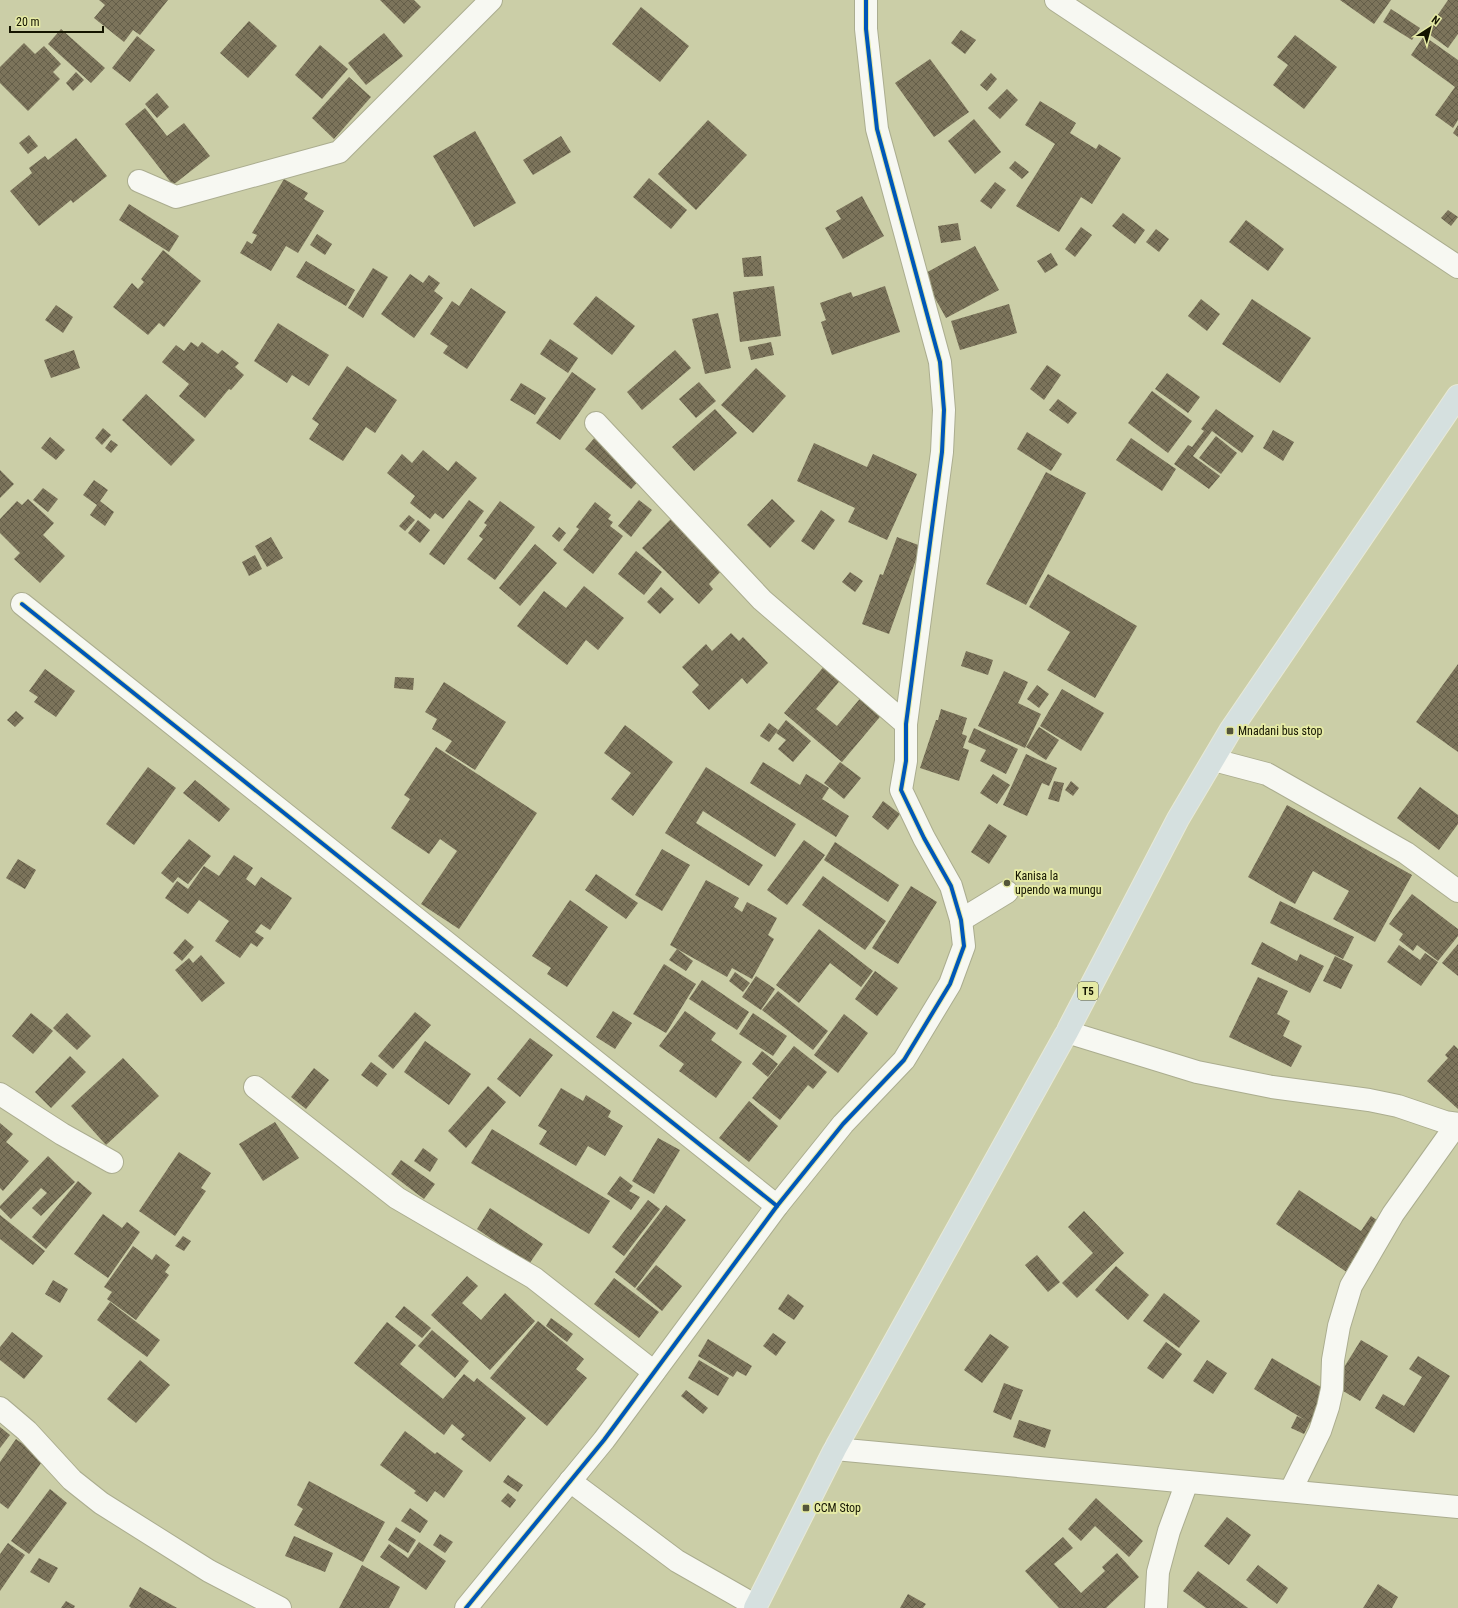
<svg xmlns="http://www.w3.org/2000/svg" width="1458" height="1608" font-family="'Roboto Condensed',sans-serif">
<defs>
<pattern id="building-cross-hatch" width="8" height="8" patternUnits="userSpaceOnUse"><rect width="8" height="8" fill="#7c745b"/><path d="M0 0l8 8M0 8l8-8" fill="none" stroke="#645e49"/></pattern>
</defs>
<rect width="100%" height="100%" fill="#cbcea7"/>
<g fill="url(#building-cross-hatch)">
<path d="M99,0H168L140,35L133,30L124,42L94,18L105,5Z"/>
<path d="M380,0H414L421,7L404,24Z"/>
<path d="M1340,0H1391L1374,24Z"/>
<path d="M1448,0H1458V34L1448,48L1426,32Z"/>
<path d="M641,7L689,46L660,82L612,44Z"/>
<path d="M1391,9L1420,28L1412,40L1383,22Z"/>
<path d="M249,21L277,46L248,78L220,53Z"/>
<path d="M61,29L105,68L91,83L48,44Z"/>
<path d="M961,30L976,40L965,54L951,43Z"/>
<path d="M384,33L403,56L366,85L348,63Z"/>
<path d="M1295,35L1337,67L1304,109L1273,85L1288,65L1277,57Z"/>
<path d="M137,36L155,50L130,82L112,68Z"/>
<path d="M1424,36L1458,60V120L1453,128L1435,115L1455,87L1411,55Z"/>
<path d="M24,43L35,54L44,46L61,64L53,72L60,79L28,111L0,83V67Z"/>
<path d="M320,45L348,69L322,99L295,75Z"/>
<path d="M930,59L969,112L934,137L895,83Z"/>
<path d="M76,72L84,80L73,91L66,83Z"/>
<path d="M991,73L997,79L987,91L980,85Z"/>
<path d="M349,77L371,97L334,139L312,118Z"/>
<path d="M1007,89L1018,100L1000,119L988,108Z"/>
<path d="M157,93L169,107L157,118L145,104Z"/>
<path d="M1040,101L1076,123L1070,133L1096,149L1099,144L1121,158L1092,204L1081,197L1059,232L1016,206L1055,144L1025,125Z"/>
<path d="M145,108L167,136L184,123L210,156L173,185L125,124Z"/>
<path d="M974,119L1001,152L975,174L948,141Z"/>
<path d="M708,120L747,155L696,210L658,174Z"/>
<path d="M1458,125V137L1453,133Z"/>
<path d="M475,131L516,203L474,227L433,156Z"/>
<path d="M29,135L38,146L28,154L19,143Z"/>
<path d="M561,136L571,152L533,175L523,160Z"/>
<path d="M76,138L107,176L73,203L71,200L39,226L10,191L32,173L29,168L45,156L48,160Z"/>
<path d="M1015,161L1029,172L1022,179L1009,168Z"/>
<path d="M649,178L687,210L671,229L633,197Z"/>
<path d="M284,179L308,193L304,199L324,211L298,253L286,246L271,271L240,253L247,241L252,244L257,235L252,233Z"/>
<path d="M995,182L1006,190L991,209L980,201Z"/>
<path d="M862,196L884,236L843,259L825,228L841,219L836,211Z"/>
<path d="M129,204L179,236L169,252L119,220Z"/>
<path d="M1448,210L1458,217L1451,226L1441,218Z"/>
<path d="M1123,213L1145,230L1135,244L1112,226Z"/>
<path d="M1246,220L1284,249L1268,271L1229,242Z"/>
<path d="M958,223L961,240L941,243L938,226Z"/>
<path d="M1081,227L1092,235L1075,257L1065,249Z"/>
<path d="M1156,229L1169,239L1159,252L1146,242Z"/>
<path d="M317,234L332,244L325,255L310,245Z"/>
<path d="M975,246L999,290L946,318L922,275Z"/>
<path d="M163,250L201,281L164,327L159,323L148,335L113,307L132,283L138,289L144,282L141,279Z"/>
<path d="M1051,253L1058,265L1045,273L1037,261Z"/>
<path d="M761,256L763,276L744,277L742,258Z"/>
<path d="M306,261L355,290L346,306L296,277Z"/>
<path d="M373,268L388,277L363,318L348,308Z"/>
<path d="M410,274L423,283L429,275L440,283L434,291L443,298L414,338L381,314Z"/>
<path d="M774,286L781,336L740,342L733,292Z"/>
<path d="M885,286L900,332L832,355L821,322L826,320L820,303L851,292L853,297Z"/>
<path d="M471,288L506,312L467,369L443,353L448,346L430,334L452,301L459,306Z"/>
<path d="M596,296L635,326L612,355L573,324Z"/>
<path d="M1201,299L1220,314L1207,331L1188,316Z"/>
<path d="M1252,299L1311,338L1280,383L1222,344Z"/>
<path d="M1009,304L1017,333L960,350L951,321Z"/>
<path d="M56,305L73,317L63,333L45,320Z"/>
<path d="M718,313L731,368L705,374L692,319Z"/>
<path d="M278,323L329,355L309,386L292,375L287,383L254,361Z"/>
<path d="M550,339L578,358L568,373L540,354Z"/>
<path d="M191,342L198,347L202,342L218,354L222,350L239,363L235,367L244,375L231,390L229,389L205,418L179,396L189,384L162,362L176,345L184,351Z"/>
<path d="M771,342L774,355L751,360L748,347Z"/>
<path d="M74,350L80,368L51,378L44,360Z"/>
<path d="M675,350L691,368L642,410L627,392Z"/>
<path d="M1047,365L1061,375L1044,400L1030,389Z"/>
<path d="M347,366L397,400L375,433L366,427L343,461L309,439L319,424L312,419Z"/>
<path d="M756,368L786,396L753,433L721,405Z"/>
<path d="M572,372L596,389L560,440L536,423Z"/>
<path d="M1167,373L1200,397L1188,413L1155,389Z"/>
<path d="M699,382L716,401L696,418L679,399Z"/>
<path d="M521,383L546,398L535,415L510,400Z"/>
<path d="M1152,391L1192,421L1168,453L1128,423Z"/>
<path d="M146,394L195,440L171,466L122,420Z"/>
<path d="M1058,399L1077,413L1068,424L1049,410Z"/>
<path d="M715,409L737,433L694,471L672,447Z"/>
<path d="M1216,409L1254,436L1242,453L1212,431L1193,456L1220,476L1209,489L1174,464L1188,445L1192,447L1204,431L1201,429Z"/>
<path d="M103,428L111,435L102,445L95,438Z"/>
<path d="M1273,430L1294,442L1283,461L1263,448Z"/>
<path d="M1027,432L1062,454L1051,471L1017,449Z"/>
<path d="M596,436L643,476L631,489L585,449Z"/>
<path d="M1216,436L1237,453L1221,474L1199,458Z"/>
<path d="M50,437L65,450L56,460L41,448Z"/>
<path d="M1131,438L1176,469L1162,491L1116,460Z"/>
<path d="M111,440L118,445L111,453L105,448Z"/>
<path d="M814,443L867,467L873,454L917,474L887,540L848,522L855,508L797,481Z"/>
<path d="M423,450L448,471L456,461L477,478L443,519L435,513L430,519L410,503L415,496L387,473L402,454L412,463Z"/>
<path d="M0,470L14,484L0,498Z"/>
<path d="M1046,472L1086,493L1026,605L986,584Z"/>
<path d="M94,480L108,490L100,501L114,512L105,526L90,515L97,505L83,495Z"/>
<path d="M43,488L58,499L48,512L33,500Z"/>
<path d="M28,499L54,523L43,535L65,556L40,583L14,559L20,553L0,533V519L17,501L22,505Z"/>
<path d="M772,499L795,521L770,548L747,525Z"/>
<path d="M469,500L484,511L444,565L429,554Z"/>
<path d="M639,500L652,510L631,537L618,526Z"/>
<path d="M500,501L535,527L495,580L467,559L483,539L479,536L487,525L484,523Z"/>
<path d="M595,502L611,515L608,519L613,522L610,526L623,536L593,574L563,550L579,529L576,527Z"/>
<path d="M821,510L835,520L814,550L801,541Z"/>
<path d="M409,515L415,520L405,531L399,526Z"/>
<path d="M672,518L723,569L709,584L713,589L699,604L642,548Z"/>
<path d="M418,520L430,530L420,543L408,533Z"/>
<path d="M559,527L566,533L559,542L552,536Z"/>
<path d="M271,537L283,558L267,567L255,546Z"/>
<path d="M897,537L921,546L889,634L862,624L880,574L883,575Z"/>
<path d="M535,544L557,563L520,606L499,588Z"/>
<path d="M636,551L662,572L644,595L618,574Z"/>
<path d="M255,555L262,569L249,576L242,562Z"/>
<path d="M850,572L863,581L855,592L842,582Z"/>
<path d="M1048,574L1137,626L1095,698L1047,670L1070,632L1029,607Z"/>
<path d="M584,586L624,618L598,650L586,640L567,665L517,626L544,591L566,608Z"/>
<path d="M661,587L674,599L660,614L647,602Z"/>
<path d="M731,633L739,641L743,637L768,663L747,684L742,678L709,710L692,692L699,685L682,667L706,644L712,651Z"/>
<path d="M966,651L993,660L988,675L961,666Z"/>
<path d="M827,663L843,677L816,709L837,726L863,695L884,712L842,762L784,713Z"/>
<path d="M1458,664V752L1416,722Z"/>
<path d="M45,669L75,691L56,717L34,702L38,697L29,691Z"/>
<path d="M1004,671L1028,682L1018,703L1041,714L1025,748L978,726Z"/>
<path d="M395,677L414,678L413,690L394,688Z"/>
<path d="M444,682L506,722L475,770L445,751L452,741L432,729L437,719L425,712Z"/>
<path d="M1037,685L1049,694L1039,708L1027,699Z"/>
<path d="M1062,689L1104,713L1081,751L1040,726Z"/>
<path d="M941,709L967,718L962,734L967,736L963,748L969,750L959,781L920,768L936,720H938Z"/>
<path d="M16,711L24,718L15,727L7,720Z"/>
<path d="M786,720L811,741L793,762L778,749L786,740L776,733Z"/>
<path d="M769,723L778,730L769,742L760,736Z"/>
<path d="M625,725L673,762L633,816L611,799L631,773L604,753Z"/>
<path d="M1039,727L1059,740L1046,760L1026,747Z"/>
<path d="M974,728L1018,749L1006,774L980,761L986,750L968,742Z"/>
<path d="M436,747L537,813L459,929L421,904L457,851L440,839L429,854L391,828L410,799L404,795Z"/>
<path d="M1026,754L1057,768L1049,786L1042,783L1027,816L1003,805Z"/>
<path d="M763,762L800,785L806,774L829,788L822,799L849,816L836,837L750,783Z"/>
<path d="M840,762L861,778L844,799L824,783Z"/>
<path d="M148,767L176,788L134,845L106,824Z"/>
<path d="M706,767L796,824L775,857L703,811L696,823L763,865L749,886L665,833Z"/>
<path d="M993,774L1010,785L997,804L980,793Z"/>
<path d="M195,780L230,809L219,822L183,793Z"/>
<path d="M1054,781L1064,783L1059,802L1048,799Z"/>
<path d="M1071,781L1079,788L1073,796L1065,790Z"/>
<path d="M1420,787L1458,815V824L1439,850L1397,818Z"/>
<path d="M883,801L900,814L888,830L872,817Z"/>
<path d="M1287,805L1412,875L1375,942L1333,919L1349,891L1313,871L1295,904L1248,877Z"/>
<path d="M989,824L1007,836L989,864L971,852Z"/>
<path d="M189,839L211,856L188,884L178,877L173,883L161,873Z"/>
<path d="M804,840L825,855L787,905L767,890Z"/>
<path d="M835,842L899,885L888,902L824,860Z"/>
<path d="M662,849L690,865L662,911L635,895Z"/>
<path d="M234,855L253,868L246,879L255,886L261,877L292,898L270,930L261,924L255,932L264,938L257,947L251,943L240,958L215,941L229,921L199,900L188,914L165,898L177,881L188,889L204,866L219,876Z"/>
<path d="M18,859L36,870L25,889L6,878Z"/>
<path d="M596,874L638,903L626,919L585,890Z"/>
<path d="M823,876L886,921L865,950L802,905Z"/>
<path d="M706,880L739,898L734,907L742,912L747,902L777,918L768,935L774,939L752,979L732,968L727,977L670,945Z"/>
<path d="M911,886L937,902L898,964L872,948Z"/>
<path d="M1412,894L1458,929V936L1438,961L1417,945L1413,951L1399,940L1403,934L1389,924Z"/>
<path d="M570,900L608,927L567,987L547,974L551,968L532,956Z"/>
<path d="M1280,901L1354,937L1343,959L1270,923Z"/>
<path d="M819,929L873,971L861,987L830,963L799,1003L776,985Z"/>
<path d="M185,939L194,947L182,961L173,953Z"/>
<path d="M1262,942L1297,961L1300,954L1324,966L1310,993L1251,964Z"/>
<path d="M1458,944V976L1442,963Z"/>
<path d="M1399,945L1420,960L1425,953L1438,962L1421,986L1387,962Z"/>
<path d="M677,949L693,961L686,971L669,960Z"/>
<path d="M201,955L225,983L202,1002L175,970L189,958L193,963Z"/>
<path d="M1335,956L1353,965L1341,989L1323,981Z"/>
<path d="M664,964L696,984L666,1033L633,1014Z"/>
<path d="M875,971L898,988L877,1016L855,999Z"/>
<path d="M735,972L750,983L743,992L729,981Z"/>
<path d="M756,976L775,989L761,1010L742,997Z"/>
<path d="M1258,977L1288,991L1277,1014L1290,1021L1283,1036L1302,1046L1291,1067L1229,1037Z"/>
<path d="M702,980L749,1012L737,1030L689,999Z"/>
<path d="M778,991L828,1031L813,1050L762,1010Z"/>
<path d="M613,1011L632,1023L615,1049L596,1037Z"/>
<path d="M685,1011L716,1033L711,1040L742,1062L716,1098L679,1071L684,1064L659,1046Z"/>
<path d="M415,1012L431,1025L393,1069L378,1056Z"/>
<path d="M31,1013L53,1031L33,1054L12,1036Z"/>
<path d="M67,1013L91,1036L77,1050L53,1028Z"/>
<path d="M753,1013L787,1036L773,1056L739,1034Z"/>
<path d="M844,1014L868,1033L838,1073L814,1055Z"/>
<path d="M530,1038L553,1055L520,1097L497,1079Z"/>
<path d="M425,1041L471,1074L449,1105L404,1072Z"/>
<path d="M1454,1045L1458,1049V1109L1427,1081L1448,1058L1445,1055Z"/>
<path d="M794,1046L827,1072L813,1089L808,1085L780,1120L752,1098Z"/>
<path d="M762,1051L778,1064L768,1077L752,1064Z"/>
<path d="M70,1056L86,1072L51,1108L35,1092Z"/>
<path d="M123,1058L159,1096L106,1145L71,1106Z"/>
<path d="M371,1062L387,1074L377,1087L361,1075Z"/>
<path d="M314,1068L329,1080L306,1109L291,1097Z"/>
<path d="M488,1086L506,1102L466,1148L448,1131Z"/>
<path d="M561,1088L583,1101L586,1095L611,1111L608,1117L623,1126L605,1156L588,1146L576,1166L539,1144L547,1131L538,1126Z"/>
<path d="M749,1101L778,1126L749,1162L719,1138Z"/>
<path d="M275,1122L299,1158L263,1181L239,1144Z"/>
<path d="M0,1123L13,1134L6,1142L29,1161L3,1191L0,1188Z"/>
<path d="M492,1129L610,1201L589,1234L471,1163Z"/>
<path d="M658,1138L680,1150L654,1194L632,1181Z"/>
<path d="M423,1148L438,1159L430,1172L414,1161Z"/>
<path d="M179,1152L211,1173L201,1188L206,1191L175,1236L139,1211Z"/>
<path d="M48,1156L75,1182L41,1216L32,1208L47,1193L41,1188L11,1219L0,1208V1206Z"/>
<path d="M401,1160L435,1184L424,1199L391,1174Z"/>
<path d="M620,1176L633,1186L629,1191L640,1197L631,1210L607,1194Z"/>
<path d="M78,1181L92,1193L46,1249L32,1237Z"/>
<path d="M1299,1190L1361,1231L1371,1216L1384,1225L1351,1275L1276,1224Z"/>
<path d="M648,1200L660,1209L624,1256L612,1247Z"/>
<path d="M666,1205L686,1220L635,1288L615,1272Z"/>
<path d="M490,1208L543,1244L529,1264L477,1229Z"/>
<path d="M1084,1211L1124,1253L1077,1298L1062,1283L1093,1253L1068,1227Z"/>
<path d="M103,1214L122,1228L127,1222L140,1232L108,1278L74,1254Z"/>
<path d="M0,1215L45,1251L33,1265L0,1239Z"/>
<path d="M183,1236L191,1241L184,1251L175,1246Z"/>
<path d="M133,1246L152,1260L156,1254L170,1265L165,1272L169,1275L136,1320L107,1299L112,1292L104,1287Z"/>
<path d="M1037,1255L1060,1282L1048,1292L1025,1265Z"/>
<path d="M656,1265L682,1286L662,1311L636,1289Z"/>
<path d="M1116,1266L1149,1295L1128,1320L1095,1290Z"/>
<path d="M467,1276L478,1286L462,1303L481,1320L505,1293L535,1321L490,1370L431,1315Z"/>
<path d="M614,1278L659,1312L639,1338L594,1304Z"/>
<path d="M53,1280L68,1289L60,1303L45,1294Z"/>
<path d="M1164,1293L1200,1321L1179,1348L1143,1321Z"/>
<path d="M788,1294L804,1306L794,1320L778,1309Z"/>
<path d="M110,1302L160,1340L147,1357L97,1320Z"/>
<path d="M404,1306L431,1328L422,1338L395,1317Z"/>
<path d="M551,1318L573,1334L567,1342L546,1326Z"/>
<path d="M538,1321L584,1359L576,1369L587,1378L547,1426L490,1378Z"/>
<path d="M387,1322L416,1345L400,1364L443,1399L464,1374L474,1382L477,1378L526,1418L490,1462L461,1439L465,1435L452,1424L444,1435L354,1363Z"/>
<path d="M432,1330L469,1361L455,1378L418,1346Z"/>
<path d="M12,1332L43,1356L24,1379L0,1360V1347Z"/>
<path d="M773,1333L786,1342L776,1356L763,1346Z"/>
<path d="M990,1334L1009,1347L982,1383L964,1370Z"/>
<path d="M708,1339L752,1366L746,1376L737,1371L733,1377L698,1356Z"/>
<path d="M1361,1340L1388,1356L1360,1401L1333,1385Z"/>
<path d="M1166,1342L1182,1354L1163,1379L1147,1368Z"/>
<path d="M1418,1356L1450,1376L1414,1433L1375,1408L1383,1394L1404,1406L1422,1377L1409,1369Z"/>
<path d="M1272,1358L1331,1393L1312,1424L1310,1422L1304,1434L1291,1428L1297,1416L1305,1420L1254,1389Z"/>
<path d="M140,1360L170,1385L136,1423L107,1399Z"/>
<path d="M699,1360L729,1378L718,1396L688,1378Z"/>
<path d="M1207,1360L1227,1373L1213,1394L1193,1381Z"/>
<path d="M1004,1383L1023,1390L1011,1420L993,1412Z"/>
<path d="M686,1390L708,1408L703,1414L681,1396Z"/>
<path d="M1019,1420L1051,1430L1045,1448L1013,1437Z"/>
<path d="M0,1427L10,1435L0,1448Z"/>
<path d="M405,1431L435,1454L437,1452L463,1471L444,1498L435,1491L427,1502L414,1493L416,1491L380,1465Z"/>
<path d="M16,1439L44,1459L8,1509L0,1503V1462Z"/>
<path d="M508,1475L523,1485L518,1492L503,1482Z"/>
<path d="M309,1481L385,1522L363,1562L294,1525L303,1509L297,1505Z"/>
<path d="M50,1489L67,1503L29,1554L11,1541Z"/>
<path d="M508,1493L516,1500L510,1508L501,1501Z"/>
<path d="M1096,1498L1143,1541L1129,1557L1095,1526L1081,1541L1068,1529Z"/>
<path d="M410,1508L428,1521L420,1533L401,1521Z"/>
<path d="M1227,1517L1251,1535L1229,1565L1204,1546Z"/>
<path d="M396,1527L416,1540L408,1553L388,1540Z"/>
<path d="M440,1534L453,1542L445,1553L433,1545Z"/>
<path d="M294,1536L333,1553L325,1572L285,1556Z"/>
<path d="M1063,1537L1073,1548L1054,1564L1081,1593L1105,1571L1102,1567L1117,1553L1139,1577L1106,1608H1059L1025,1571Z"/>
<path d="M419,1542L446,1561L426,1590L380,1557L389,1544L408,1558Z"/>
<path d="M8,1543L25,1555L0,1591V1554Z"/>
<path d="M39,1558L58,1568L49,1583L30,1572Z"/>
<path d="M362,1565L400,1587L389,1608H339Z"/>
<path d="M1258,1565L1288,1588L1277,1604L1246,1580Z"/>
<path d="M1198,1571L1248,1608H1206L1183,1591Z"/>
<path d="M1378,1584L1398,1597L1392,1608H1363Z"/>
<path d="M140,1587L177,1608H131L129,1606Z"/>
<path d="M908,1594L926,1604L923,1608H900Z"/>
<path d="M66,1601L75,1606L74,1608H61Z"/>
</g>
<g fill="none" stroke-linecap="round" stroke-linejoin="round">
<defs>
<g id="street">
<path d="M1056,0L1458,267"/>
<path d="M139,181L176,197L339,152L491,0"/>
<path d="M596,423L762,600L906,724"/>
<path d="M22,604L777,1206"/>
<path d="M1214,760L1267,774L1406,853L1458,891"/>
<path d="M961,920L1007,892"/>
<path d="M1067,1032L1197,1072L1272,1087L1369,1100L1398,1106L1445,1122L1458,1124"/>
<path d="M255,1087L397,1198L534,1278L654,1372"/>
<path d="M0,1094L62,1134L112,1162"/>
<path d="M0,1408L27,1431L72,1480L101,1503L209,1571L280,1608"/>
<path d="M835,1449L1458,1507"/>
<path d="M570,1481L677,1561L756,1606"/>
<path d="M1291,1490L1320,1431L1328,1407L1332,1389L1333,1360L1339,1326L1351,1286L1393,1214L1457,1124"/>
<path d="M466,1608L604,1440L777,1206L843,1124L904,1060L950,984L964,946L961,920L951,886L924,838L901,790L906,761V724L942,452L944,410L940,362L877,129L866,29V0"/>
<path d="M1156,1608L1158,1572L1169,1531L1187,1482"/>
</g>
<path id="highway" d="M755,1608L835,1449L1067,1032L1178,819L1230,731L1458,396"/>
</defs>
<use href="#street" stroke="#abad8f" stroke-width="24"/>
<use href="#highway" stroke="#e8e9d7" stroke-width="24"/>
<use href="#street" stroke="#f7f8f2" stroke-width="22"/>
<use href="#highway" stroke="#d5e0df" stroke-width="22"/>
<defs>
<g id="cycleway">
<path d="M22,604L777,1206"/>
<path d="M466,1608L604,1440L777,1206L843,1124L904,1060L950,984L964,946L961,920L951,886L924,838L901,790L906,761V724L942,452L944,410L940,362L877,129L866,29V0"/>
</g>
</defs>
<use href="#cycleway" stroke="#e5eaa5" stroke-width="6"/>
<use href="#cycleway" stroke="#0057b8" stroke-width="4"/>
</g>
<g fill="#54553a" stroke="#e5eaa5" stroke-width="1.5">
<rect x="1226" y="727" width="8" height="8" rx="2"/>
<circle cx="1007" cy="883" r="4"/>
<rect x="802" y="1504" width="8" height="8" rx="2"/>
</g>
<g text-anchor="middle" dominant-baseline="central" stroke-width="4" stroke-linejoin="round" paint-order="stroke">
<rect fill="#e5eaa5" stroke="#535432" stroke-width="1" x="1078" y="982" width="20" height="18" rx="3"/>
<g font-size="11" font-weight="bold" fill="#141400">
<text x="1088" y="991">T5</text>
</g>
<g font-size="12" fill="#141400" stroke="#e5eaa5" text-anchor="start">
<text x="1238" y="731">Mnadani bus stop</text>
<text x="1015" y="876">Kanisa la<tspan x="1015" dy="14">upendo wa mungu</tspan></text>
<text x="814" y="1508">CCM Stop</text>
</g>
</g>
<g transform="translate(1430 28) rotate(36)" stroke="#e5eaa5" stroke-width="3" paint-order="stroke">
<path d="M0-3L7 15L0 10L-7 15Z" fill="#141400"/>
<text y="-6" font-size="11" font-weight="bold" text-anchor="middle" fill="#141400">N</text>
</g>
<path d="M10 26v6h93v-6" fill="none" stroke="#141400" stroke-width="2"/>
<text x="16" y="26" font-size="12" fill="#141400" stroke="#e5eaa5" stroke-width="3" paint-order="stroke">20 m</text>
</svg>
